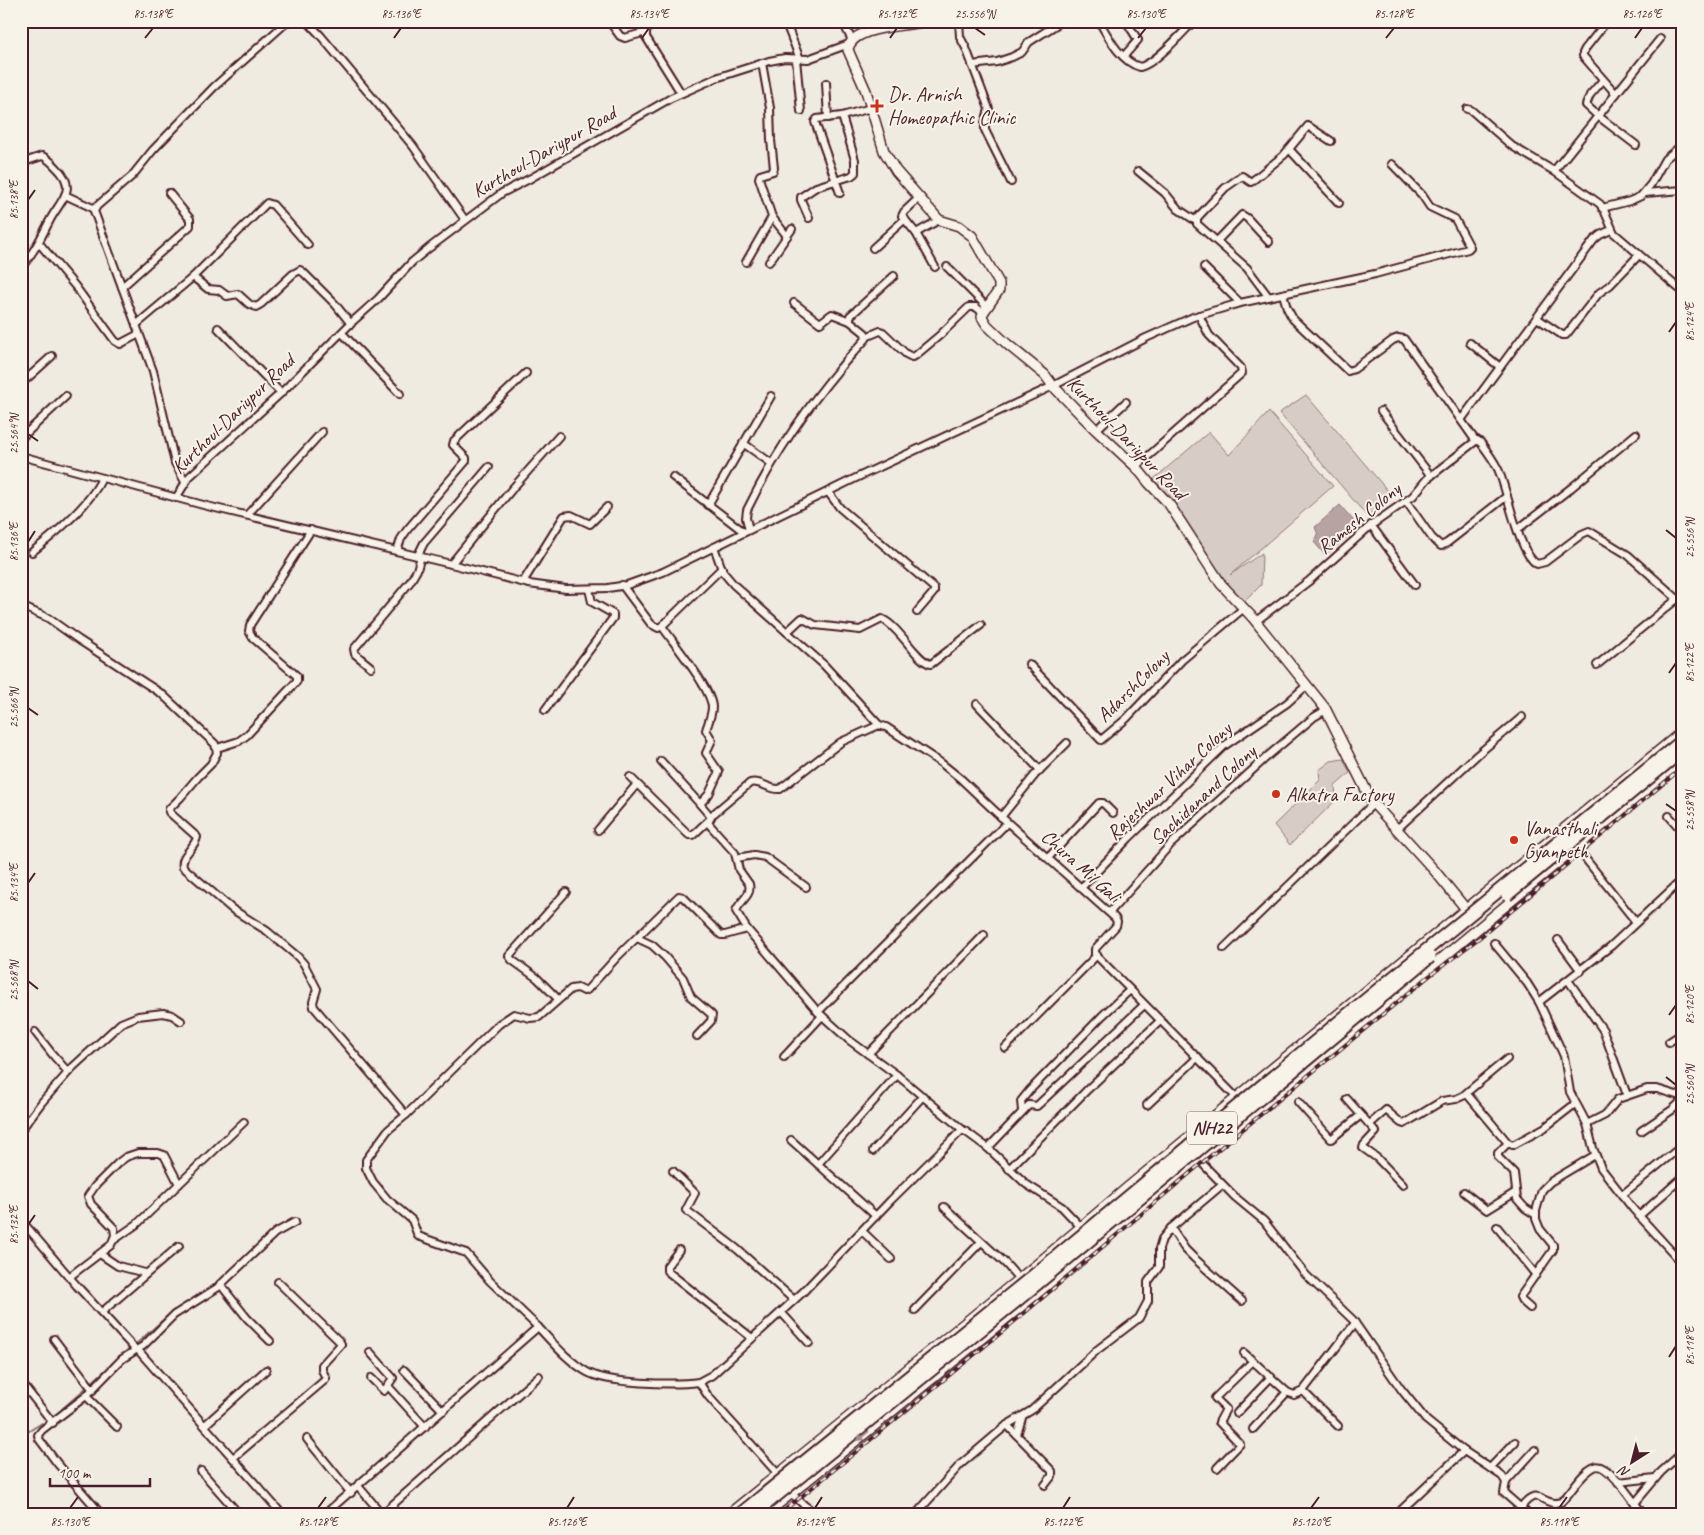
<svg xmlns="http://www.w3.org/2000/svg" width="1704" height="1535" font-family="Caveat,sans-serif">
<rect width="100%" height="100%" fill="#f0ebe0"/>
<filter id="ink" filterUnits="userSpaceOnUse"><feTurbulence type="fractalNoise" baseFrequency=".02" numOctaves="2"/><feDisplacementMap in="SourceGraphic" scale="10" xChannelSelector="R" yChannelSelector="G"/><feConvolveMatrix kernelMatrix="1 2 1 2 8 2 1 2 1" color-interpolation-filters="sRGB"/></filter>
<g filter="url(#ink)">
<g fill="#d8cdc6" stroke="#917678">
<path d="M1306,395L1393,497L1367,516L1279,413Z"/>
<path d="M1269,412L1333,486L1230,575L1262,553L1261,585L1244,602L1224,581L1149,483L1209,432L1229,455Z"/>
<path d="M1343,759L1350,773L1335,786L1336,800L1290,845L1274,825L1320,780L1319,770L1331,761Z"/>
</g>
<path fill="#b7a4a2" stroke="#8b6f72" d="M1340,505L1359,527L1325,555L1314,542L1318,535L1315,527Z"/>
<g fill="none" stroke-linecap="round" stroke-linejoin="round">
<g stroke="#8b6f72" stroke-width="2">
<path d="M135,1345L174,1310"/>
<path d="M121,1356L130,1348"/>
<path d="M91,1383L116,1361"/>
<path d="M62,1409L87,1387"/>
<path d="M52,1417L58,1413"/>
<path d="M21,1436L42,1423"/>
</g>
<defs>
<g id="street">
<path d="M307,21L321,36L413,146L465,220"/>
<path d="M609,21L620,36L625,38L646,32"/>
<path d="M649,21L650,24L646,32V37L681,93"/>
<path d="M785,21L800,59"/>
<path d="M842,21L852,40"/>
<path d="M863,21L870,32"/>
<path d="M959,21L960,37L966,48L989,109L985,123V130L1011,182"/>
<path d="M1099,21C1108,37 1121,62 1140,67C1155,64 1182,33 1194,21"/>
<path d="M1607,21L1585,49L1583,53V56L1616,94"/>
<path d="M1124,56L1138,40L1126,21"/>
<path d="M796,59L801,111"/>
<path d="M972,65L997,62L1012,57L1022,52L1029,42L1062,21"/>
<path d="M1603,80L1590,95L1586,105L1598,116L1636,145"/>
<path d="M826,83L828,118"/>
<path d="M1683,93V96"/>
<path d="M1467,109L1471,110L1512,146L1554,171L1600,204L1604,210L1614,233L1683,292"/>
<path d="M1289,149L1339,203"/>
<path d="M21,163L42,156C48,158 52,163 57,168C79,190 59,201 49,222C40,240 34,252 21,268"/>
<path d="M1138,171L1165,193L1178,209L1196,221"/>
<path d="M1554,171L1660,39"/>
<path d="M840,193L815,122L817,119L842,116L871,108"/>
<path d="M1645,193L1683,190"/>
<path d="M65,195L95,209"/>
<path d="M920,197L904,212L902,216L916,233L935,267"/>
<path d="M1602,208L1630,201L1641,196L1651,184L1665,159L1683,144"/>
<path d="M772,217L787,236"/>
<path d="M809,218L801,200V197L816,187L851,176L855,173V160L842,116"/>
<path d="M916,233L939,220"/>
<path d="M1217,241L1242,215L1247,218L1269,242"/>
<path d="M39,243L75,286L115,341L120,344L139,334"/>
<path d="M873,248L905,219"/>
<path d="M746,262L772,217L759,178L760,175L773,171L774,168L771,140L770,108L762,63"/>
<path d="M769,262L792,229"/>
<path d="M947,267L986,306"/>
<path d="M1204,267L1240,303"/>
<path d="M193,277L208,289L219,290L227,296L238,294L249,304L256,307L261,304L293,274L300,270L304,273L335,304L351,324"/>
<path d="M122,287L190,226V219L169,193"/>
<path d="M1283,294L1287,308L1293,319L1348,371L1354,369L1393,340L1398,338L1404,339L1475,440"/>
<path d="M1268,296L1247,268L1197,224V218L1225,188L1242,176L1251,182L1284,155L1308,126L1331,141"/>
<path d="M794,303L820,323L832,314L850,321"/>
<path d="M1537,318L1562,335H1566L1599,293L1610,285L1639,255"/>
<path d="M136,325L193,277L267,203L273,205L308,245"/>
<path d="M218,328L281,393"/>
<path d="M342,333L400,394"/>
<path d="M866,337L880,331L883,332L906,354L912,357L915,356L940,335L969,307H976L983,313"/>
<path d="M1470,343L1500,367"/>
<path d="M21,384L52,356"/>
<path d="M1381,411L1431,476"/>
<path d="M1461,420L1594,240L1600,235L1611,230"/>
<path d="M1096,430L1126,402"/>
<path d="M21,438L66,396"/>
<path d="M743,443L771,463"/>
<path d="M21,456L207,506L451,564L529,584L566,589L608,588L627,585L663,572L858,477L1053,386L1146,338L1193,317L1240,303L1375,274L1468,249L1470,247L1455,219L1430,207L1422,195L1392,164"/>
<path d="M1136,467L1242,373L1241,368L1209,335L1199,315"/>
<path d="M673,477L744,532"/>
<path d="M185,482L175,463L153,371L94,211L97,206L132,176L153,150L214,87L288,21"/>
<path d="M828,492L840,508L934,588V592L917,612"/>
<path d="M176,498L189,477L281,393L352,322L378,299L412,262L429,248L502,193L531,178L671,98L716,78L769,61L785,58L808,59L849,44"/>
<path d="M1406,501L1432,538L1441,546L1447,543L1507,496"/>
<path d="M708,505L771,396"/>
<path d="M247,515L322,432"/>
<path d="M1371,525L1415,585"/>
<path d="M1518,529L1571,488L1636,434"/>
<path d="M749,530L746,518L747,510C772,459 803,412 840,368C848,358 857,349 866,339L865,333L850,321V316L894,276"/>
<path d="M714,547L723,572L734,585L824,665L879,725"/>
<path d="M397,551L401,539L407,530L466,461V458L453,445L454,441L526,373"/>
<path d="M32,552C55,534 90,504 102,478"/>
<path d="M418,555L424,543L489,467"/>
<path d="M451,564L512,489L559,436"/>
<path d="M523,582L564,516L571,515L590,524L607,507"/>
<path d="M622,585L651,624L658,628L662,626L722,568"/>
<path d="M21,606L48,618L79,640L162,694L215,744L217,753L211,764L198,777L180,798L169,809V812L197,837C195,848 180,855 183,867L232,909L267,931L297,956L304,964L317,989L313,1002L314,1007L406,1115"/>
<path d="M1256,621L1309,581L1369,527L1413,496L1427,479L1477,440L1481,443C1487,451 1493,459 1498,469C1508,491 1518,553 1537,564L1545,562L1582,534L1589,531L1628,555L1683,604"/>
<path d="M662,626C674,644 711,688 712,707C712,715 708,723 706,730L712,740L706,753L719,772L709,794L700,804L711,817"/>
<path d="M787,632L802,618L815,625L860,630L882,619C900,627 916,661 931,664L981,625"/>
<path d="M1029,664L1101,740L1126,719L1182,660L1244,608"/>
<path d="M1597,665L1677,599"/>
<path d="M371,667L355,654L354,649L410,582L417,570L421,556"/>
<path d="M977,704L1040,770"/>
<path d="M545,710L613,618V614L592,602L589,589"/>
<path d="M217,748L239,741L247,735L297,681V676L253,638L249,631L250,625L311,530"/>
<path d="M661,761L700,804"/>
<path d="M630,777L689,835H693L708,821"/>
<path d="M1669,816L1683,832"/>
<path d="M1001,817L1035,775L1067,743"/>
<path d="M1397,829L1477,755L1522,717"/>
<path d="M598,830L637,784"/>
<path d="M1576,847L1636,922"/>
<path d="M737,858L754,855L765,857L806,887"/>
<path d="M1048,858L1099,803H1103L1113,813"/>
<path d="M1081,888L1129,838L1224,746L1287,703L1306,686"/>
<path d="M1110,912L1171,844L1269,755L1314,717L1326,710"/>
<path d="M637,938L652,945L665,957L683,978L691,997L712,1015L711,1021L697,1036"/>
<path d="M1558,940L1581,971"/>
<path d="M1494,943L1527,983L1539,1002L1564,1056L1570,1092L1587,1124L1593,1148L1601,1168L1633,1209L1683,1264"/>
<path d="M1224,948L1373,804"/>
<path d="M1568,980L1603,1030L1627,1095"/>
<path d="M558,999L537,978L512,960L509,956L566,892"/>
<path d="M1539,1002L1611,946L1683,879"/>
<path d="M818,1012L1007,823"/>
<path d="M35,1032L53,1055L68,1072"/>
<path d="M1669,1042L1683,1033"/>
<path d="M1005,1048L1097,955"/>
<path d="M868,1054L984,935"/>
<path d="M784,1057L822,1016"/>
<path d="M1465,1094L1507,1059"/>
<path d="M1347,1099L1376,1132L1364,1145L1363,1148L1377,1158L1403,1185"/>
<path d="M1298,1102L1331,1139L1361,1115"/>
<path d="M1147,1105L1198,1057"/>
<path d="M1022,1111L1021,1101L1029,1091L1102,1016L1130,990"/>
<path d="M1370,1124L1386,1110L1401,1123L1404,1124L1442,1101L1456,1099L1467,1094L1508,1143L1513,1145L1544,1128L1575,1104"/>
<path d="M1587,1124L1605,1115L1618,1099L1647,1089H1657L1683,1097"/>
<path d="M21,1130L42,1102L73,1067L121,1023L138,1016L163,1013L172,1015L181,1021"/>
<path d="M963,1130L897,1075L849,1040L818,1012L747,929L736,911C740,900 752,896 749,884L739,870L735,853L708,823L712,815L750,783C760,780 769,790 780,789L841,742L879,725L886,727L941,763L961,779L998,814L1115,918L1117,922L1116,926L1095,949V954L1237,1098"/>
<path d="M1641,1131L1672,1110L1683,1100"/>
<path d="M791,1140L876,1216"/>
<path d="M1508,1143L1498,1153V1157L1514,1173L1517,1199L1525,1208L1536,1215"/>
<path d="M988,1148L1029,1105L1037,1106L1039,1104L1144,1005"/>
<path d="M873,1151L923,1096"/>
<path d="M1198,1159L1235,1197L1264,1221L1306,1275L1353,1320L1401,1389L1426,1420L1464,1451L1502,1476L1506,1482L1504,1493L1528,1514"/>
<path d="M818,1164L897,1075"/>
<path d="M1009,1169L1088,1089L1160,1021"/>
<path d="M673,1171L695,1193L686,1210L737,1249L794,1300"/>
<path d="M1464,1192L1487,1210L1516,1192"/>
<path d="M1622,1195L1683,1145"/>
<path d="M944,1207L1005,1263L1019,1279"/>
<path d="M1639,1216L1683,1177"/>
<path d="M21,1220L77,1286L134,1348L133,1352L122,1359L86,1396L42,1430L38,1435L39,1439L57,1463L101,1514"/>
<path d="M1497,1227L1536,1275"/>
<path d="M1171,1228L1185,1249L1194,1258L1242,1301"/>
<path d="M862,1231L891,1259"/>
<path d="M114,1240L137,1224L244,1122"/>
<path d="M679,1250L667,1266V1271L752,1338"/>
<path d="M100,1254L118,1266L145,1273"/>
<path d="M69,1277L111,1245L115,1235L114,1228L91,1204L88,1196L95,1186L118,1163L126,1157L138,1153H158L164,1155L179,1184"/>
<path d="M220,1284L247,1318L270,1341"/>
<path d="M1530,1308L1522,1301L1520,1297L1553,1250V1245L1540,1229L1536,1219V1211L1542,1190L1550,1182L1595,1155"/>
<path d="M915,1310L981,1242"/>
<path d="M102,1312L179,1246"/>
<path d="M781,1312L809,1343"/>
<path d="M538,1327L490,1281L466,1253L418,1236L412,1220L387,1199L373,1182L366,1168V1160L388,1130L406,1115L499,1024L514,1014L530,1018L539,1017L571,989L578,988L584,991L587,990L618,956L679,896L683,897L721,935H725L747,929"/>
<path d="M54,1339L93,1390"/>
<path d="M136,1350L143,1346L174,1315L217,1288L275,1233L295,1222"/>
<path d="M138,1350L282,1514"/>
<path d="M370,1352L393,1378L384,1391L371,1378"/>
<path d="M1244,1353L1287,1392L1294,1395L1303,1391"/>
<path d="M404,1370L443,1411"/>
<path d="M21,1382L53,1423"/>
<path d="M699,1382L712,1375L803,1292L891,1200L961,1131H965L988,1148L1026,1184L1062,1207L1081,1227"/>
<path d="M388,1386L425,1427"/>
<path d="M86,1396L117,1427"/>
<path d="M1237,1413L1271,1377"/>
<path d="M205,1425L266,1370"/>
<path d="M1007,1425L1052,1471V1476L1045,1485"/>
<path d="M1338,1426L1303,1391L1355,1323"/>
<path d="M1253,1429L1287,1392"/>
<path d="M1017,1435L1022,1418"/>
<path d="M307,1439L351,1493"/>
<path d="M233,1458L325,1380L326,1378L322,1370V1365L341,1344L339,1341L278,1282"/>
<path d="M1217,1468L1240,1444L1219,1422L1226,1409L1215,1398L1253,1361"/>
<path d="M1490,1468L1515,1442"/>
<path d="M201,1471L239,1514"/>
<path d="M1506,1482L1535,1450"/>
<path d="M1618,1482L1655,1478"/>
<path d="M358,1486L382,1514"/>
<path d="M791,1493L804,1505L817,1514"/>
<path d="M1635,1503L1661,1472L1683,1452"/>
<path d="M1521,1507C1540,1483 1542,1508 1561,1502C1572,1492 1580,1474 1594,1467C1607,1460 1635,1504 1643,1514"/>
<path d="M325,1514L538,1327C553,1343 568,1361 587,1372C608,1384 674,1385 699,1382L708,1396L778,1474"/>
<path d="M382,1514L539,1376"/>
<path d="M916,1514L961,1464L1007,1425L1032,1410L1097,1350L1139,1318L1148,1301V1282L1159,1267V1249L1162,1239L1171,1228L1222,1185"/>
<path d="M1397,1514L1464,1451"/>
</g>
<g id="secondary">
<path d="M926,21C907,27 851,25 848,50L866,91L884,151L896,171L939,220L959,226L972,236L999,283V290L983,313L982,317L987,325L1007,344L1045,375L1053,386L1096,430L1136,467L1149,483L1169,504L1221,584L1253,618L1325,708L1372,802L1434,870L1466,909"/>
<path d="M729,1514L1035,1266L1128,1187L1683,731"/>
<path d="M766,1514L1035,1295L1683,759"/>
</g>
</defs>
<use href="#street" stroke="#4a1f2b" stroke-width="10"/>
<use href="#secondary" stroke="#4a1f2b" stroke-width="12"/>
<use href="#street" stroke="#f7f3e8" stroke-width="6"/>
<use href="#secondary" stroke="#f7f3e8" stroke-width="9"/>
<defs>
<path id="rail" d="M780,1514L997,1336L1203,1162L1428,977L1479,938L1683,767"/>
</defs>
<use href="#rail" stroke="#4a1f2b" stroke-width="4"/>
<use href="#rail" stroke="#f7f3e8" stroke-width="2" stroke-dasharray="5.5" stroke-linecap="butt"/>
<defs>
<g id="highway-bridge">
<path d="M1507,895L1683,750"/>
<path d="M740,1514L1034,1275L1347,1015L1683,740"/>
<path d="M754,1514L1019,1299L1430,957"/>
</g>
</defs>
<use href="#highway-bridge" stroke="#4a1f2b" stroke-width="15" stroke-linecap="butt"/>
<use href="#highway-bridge" stroke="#f7f3e8" stroke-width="11"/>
</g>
<defs><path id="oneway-solid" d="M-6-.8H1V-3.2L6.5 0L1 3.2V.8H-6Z" transform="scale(1.25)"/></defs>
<use fill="#a0898a" href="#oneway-solid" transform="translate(863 1436) rotate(140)"/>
</g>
<path fill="none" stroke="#4a1f2b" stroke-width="2" d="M975,28L985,35M145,38L153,28M394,38L401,28M642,38L649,28M890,38L897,28M1138,38L1146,28M1386,38L1394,28M1635,38L1642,28M28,200L35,190M1669,332L1676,322M28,434L38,441M1666,530L1676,538M28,542L35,531M1669,673L1676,663M28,708L38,715M1666,804L1676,811M28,883L35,873M28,981L38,989M1669,1015L1676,1005M1666,1077L1676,1085M28,1225L35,1215M1669,1357L1676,1346M70,1508L78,1497M318,1508L326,1497M567,1508L574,1497M815,1508L822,1497M1063,1508L1070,1497M1311,1508L1319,1497M1559,1508L1567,1497"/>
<g fill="#c8321e" stroke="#f7f3e8" stroke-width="2">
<path d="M874.5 98.5h5v5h5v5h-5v5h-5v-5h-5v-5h5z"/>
<circle cx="1276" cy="794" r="5"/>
<circle cx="1514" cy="840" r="5"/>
</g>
<g text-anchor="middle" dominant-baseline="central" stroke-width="4" stroke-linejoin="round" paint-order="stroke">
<rect fill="#f7f3e8" stroke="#7e5f64" stroke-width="1" x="1187" y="1111.5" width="50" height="33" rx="4"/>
<g font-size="19" font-weight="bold" fill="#4a1f2b">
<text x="1212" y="1128">NH22</text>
</g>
<g font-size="20" fill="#4a1f2b" stroke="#f7f3e8" text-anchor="start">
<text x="888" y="94">Dr. Arnish<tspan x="888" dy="23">Homeopathic Clinic</tspan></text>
<text x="1286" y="794">Alkatra Factory</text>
<text x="1524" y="828">Vanasthali<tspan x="1524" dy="23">Gyanpeth</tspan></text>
</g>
<g font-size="20" fill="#4a1f2b" stroke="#f7f3e8">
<text transform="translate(544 152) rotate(-30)">Kurthoul-Dariypur Road</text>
<text transform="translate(233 414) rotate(-44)">Kurthoul-Dariypur Road</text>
<text transform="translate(1127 438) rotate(46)">Kurthoul-Dariypur Road</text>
<text transform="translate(1359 518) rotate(-39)">Ramesh Colony</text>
<text transform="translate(1133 686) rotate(-45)">AdarshColony</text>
<text transform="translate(1169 781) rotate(-43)">Rajeshwar Vihar Colony</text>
<text transform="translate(1203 795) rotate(-43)">Sachidanand Colony</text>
<text transform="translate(1081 866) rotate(42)">Chura Mil Gali</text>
</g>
</g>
<rect width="1704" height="1535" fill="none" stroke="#f7f3e8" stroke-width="55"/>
<g transform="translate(1632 1462) rotate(216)" stroke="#f7f3e8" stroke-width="4" paint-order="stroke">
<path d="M0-4L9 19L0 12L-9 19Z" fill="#4a1f2b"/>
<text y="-8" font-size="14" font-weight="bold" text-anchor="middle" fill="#4a1f2b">N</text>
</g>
<path d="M50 1478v8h100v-8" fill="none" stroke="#4a1f2b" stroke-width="2.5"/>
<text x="58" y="1478" font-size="15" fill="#4a1f2b" stroke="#f7f3e8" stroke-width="4" paint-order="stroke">100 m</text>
<rect x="28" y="28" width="1648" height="1480" fill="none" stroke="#4a1f2b" stroke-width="2"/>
<g font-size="12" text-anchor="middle" fill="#4a1f2b">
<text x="153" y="18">85.138°E</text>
<text x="401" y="18">85.136°E</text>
<text x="649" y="18">85.134°E</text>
<text x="897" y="18">85.132°E</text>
<text x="975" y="18">25.556°N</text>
<text x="1146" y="18">85.130°E</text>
<text x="1394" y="18">85.128°E</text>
<text x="1642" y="18">85.126°E</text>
<text transform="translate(14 200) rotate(-90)" y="4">85.138°E</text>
<text transform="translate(1690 322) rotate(-90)" y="4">85.124°E</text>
<text transform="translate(14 434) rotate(-90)" y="4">25.564°N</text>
<text transform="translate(1690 538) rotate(-90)" y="4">25.556°N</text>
<text transform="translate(14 542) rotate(-90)" y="4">85.136°E</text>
<text transform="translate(1690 663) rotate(-90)" y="4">85.122°E</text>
<text transform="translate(14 708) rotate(-90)" y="4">25.566°N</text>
<text transform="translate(1690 811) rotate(-90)" y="4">25.558°N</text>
<text transform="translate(14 883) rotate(-90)" y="4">85.134°E</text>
<text transform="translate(14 981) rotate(-90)" y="4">25.568°N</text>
<text transform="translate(1690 1005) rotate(-90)" y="4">85.120°E</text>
<text transform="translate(1690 1085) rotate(-90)" y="4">25.560°N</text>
<text transform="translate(14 1225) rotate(-90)" y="4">85.132°E</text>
<text transform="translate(1690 1346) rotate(-90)" y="4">85.118°E</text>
<text x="70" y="1526">85.130°E</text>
<text x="318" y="1526">85.128°E</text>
<text x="567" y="1526">85.126°E</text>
<text x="815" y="1526">85.124°E</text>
<text x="1063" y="1526">85.122°E</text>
<text x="1311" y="1526">85.120°E</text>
<text x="1559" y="1526">85.118°E</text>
</g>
</svg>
